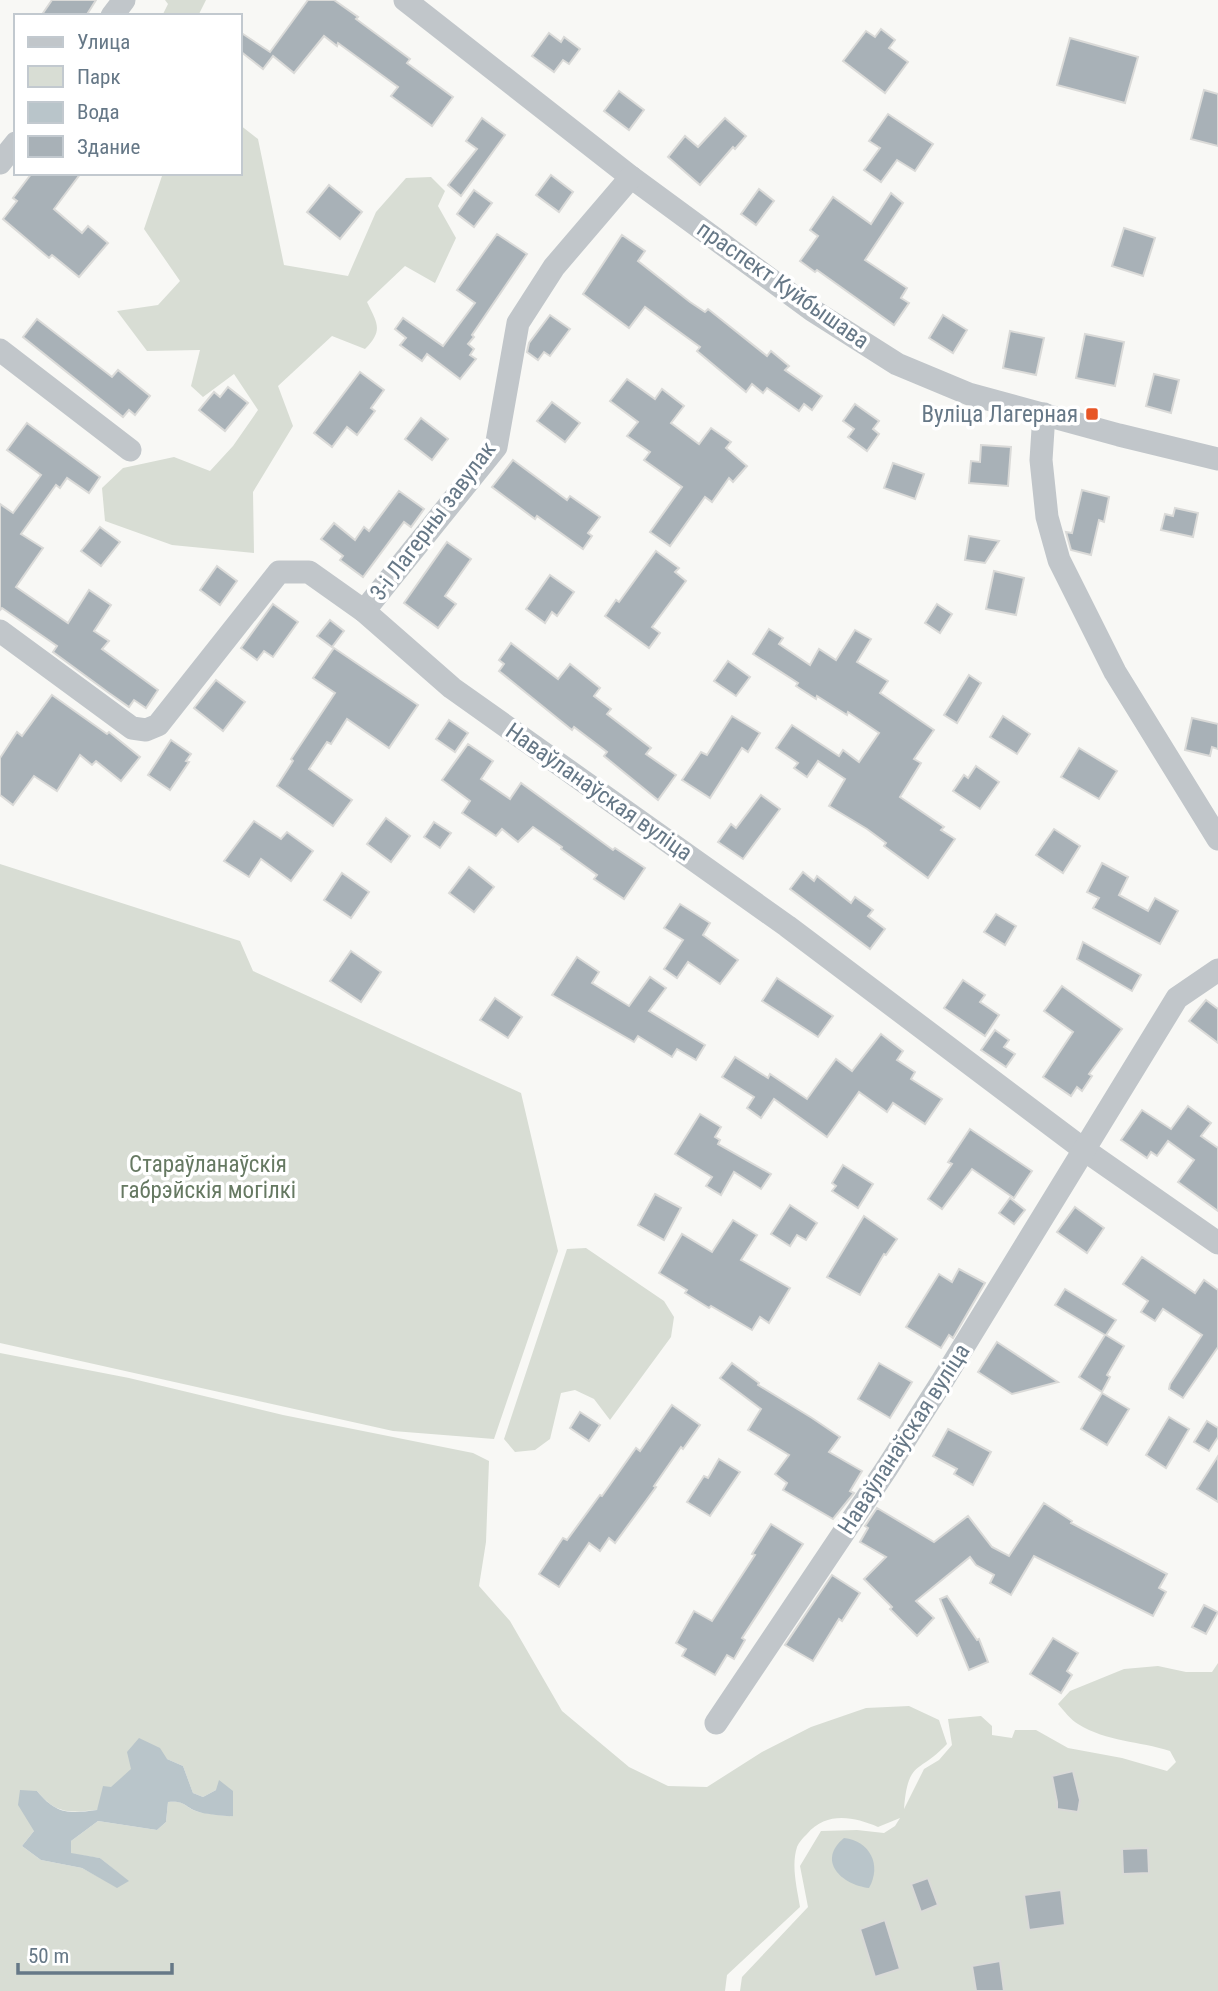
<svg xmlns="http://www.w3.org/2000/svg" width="1218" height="1991" font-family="'Roboto Condensed',sans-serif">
<rect width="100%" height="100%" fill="#f8f8f5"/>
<g fill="#d8ddd4" fill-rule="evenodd">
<path d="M165,0H206L198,16H162L168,4Z"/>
<path d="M240,125L258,139L284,265L348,276L376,212L406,178L431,177L445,191L438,206L456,238L435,283L405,266L367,302C377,323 384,330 365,349L332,336L278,386L293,426L253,492L254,553L172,545L105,521L102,488L123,468L174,457L210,471L233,446L258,410L234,374L203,397L191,386L200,350L147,351L117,311L158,305L180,281L144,229L163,173H240Z"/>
<path d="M0,864L240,941L253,971L521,1093L558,1251L494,1439L393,1431L0,1343Z"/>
<path d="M586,1248L664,1301L674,1317L671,1337L610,1420L594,1399L575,1390L561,1393L550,1439L535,1450L515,1452L504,1439L567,1249Z"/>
<path d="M0,1353L129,1378L283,1415L473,1453L489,1461L486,1542L479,1586L510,1621L562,1711L629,1767L668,1786L707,1787L762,1752L811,1727L866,1708L909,1706L939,1720L947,1744C919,1774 908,1759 904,1809L924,1769L939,1760L952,1745L948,1719L981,1716L992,1726V1735L1012,1738L1015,1730H1036L1068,1748L1122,1758L1167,1771L1176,1762L1170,1751C1139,1741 1107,1742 1078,1724C1071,1720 1064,1711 1058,1704L1070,1691L1124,1669L1158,1666L1186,1672H1212L1218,1663V1991H740L742,1977L808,1907L800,1866L821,1831L857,1830L884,1833L895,1826L900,1818L878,1827C854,1817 827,1811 807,1834C804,1837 799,1842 797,1847C791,1866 797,1888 800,1907L727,1975L725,1991H0ZM167,1759L183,1766L193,1793L203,1797L216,1790L233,1791V1816C229,1817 204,1813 199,1812C184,1808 187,1800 168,1802L166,1822L157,1830L98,1821L71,1841V1854L100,1858L128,1881L117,1887L82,1868L41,1860L22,1846L34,1831L37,1791C56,1814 68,1813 97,1810C119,1774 127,1770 167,1759Z"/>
</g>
<g fill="#b9c5ca">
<path d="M139,1738L160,1748L167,1759L183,1766L193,1793L203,1797L216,1790L219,1780L233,1791V1816C229,1817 205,1814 199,1812C185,1808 186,1800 168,1802L166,1822L157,1830L98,1821L71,1841V1853L100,1858L129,1881L117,1888L82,1868L41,1860L22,1846L34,1831L18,1805L20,1790L37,1791C56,1814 68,1814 97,1810L103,1786L111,1787L131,1769L127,1752Z"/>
<path d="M844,1838C870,1841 882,1865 869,1888C842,1885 816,1861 844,1838Z"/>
</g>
<g fill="#a8b1b7" stroke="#dadad8" stroke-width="2">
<path d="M52,0H96L86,16H41Z"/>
<path d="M308,0H334L358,17L356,19L410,59L407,63L453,97L432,126L391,96L398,87L338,43L337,46L324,36L294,73L273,56L263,69L240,51V32L270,52Z"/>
<path d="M881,29L895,40L889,48L908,62L885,93L843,61L866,31L875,37Z"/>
<path d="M549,33L561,42L564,37L580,49L569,64L563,60L554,72L532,56Z"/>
<path d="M1070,38L1138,57L1125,103L1057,85Z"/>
<path d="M1204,90L1218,94V146L1191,139Z"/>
<path d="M619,91L644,110L629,130L604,111Z"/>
<path d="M888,114L933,144L915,171L897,160L881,182L864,170L880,148L869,141Z"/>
<path d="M482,118L505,135L461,196L448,185L477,149L466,141Z"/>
<path d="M725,118L746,136L735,149L733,147L700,185L668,157L685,136L698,147Z"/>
<path d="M32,173H81L54,209L82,233L88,226L108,243L79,277L52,255L49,258L3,219L17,201L13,198Z"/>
<path d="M551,175L573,192L559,212L536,195Z"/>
<path d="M329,185L362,212L340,239L307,212Z"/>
<path d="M759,189L774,201L756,225L741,214Z"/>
<path d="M474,190L492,203L474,227L457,214Z"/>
<path d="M891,193L903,203L865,260L907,288L901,298L909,303L894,325L817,270L815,272L800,261L818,236L810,230L833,197L871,224Z"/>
<path d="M1124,228L1155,238L1143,276L1112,266Z"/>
<path d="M497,234L527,254L472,335L474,337L468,344L474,349L470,355L476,359L460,379L427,354L422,361L400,345L406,338L395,329L403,318L443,346L475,303L457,290Z"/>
<path d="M622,235L645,251L638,261L690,302L705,312L708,309L767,356L771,351L789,366L785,370L822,396L812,410L804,404L799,411L767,388L763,393L752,384L746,392L697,351L700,347L645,307L629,328L583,294Z"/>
<path d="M550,315L570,329L550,356L544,352L538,360L527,352L529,343Z"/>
<path d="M943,315L967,330L953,353L929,338Z"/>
<path d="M37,319L112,377L118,370L150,396L135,415L129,410L123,417L23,337Z"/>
<path d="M1010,331L1044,338L1036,375L1003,368Z"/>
<path d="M1085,334L1124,342L1115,386L1076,378Z"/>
<path d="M360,372L384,390L371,408L375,411L357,435L347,427L332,447L314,433Z"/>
<path d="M1154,374L1179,380L1171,413L1146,406Z"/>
<path d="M627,379L655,399L662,389L684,406L671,423L699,444L711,428L731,442L726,448L747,466L733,482L729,478L712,502L705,497L670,546L650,532L682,487L644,460L650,452L627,436L638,422L610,401Z"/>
<path d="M228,387L248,403L225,431L199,410L214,392L220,397Z"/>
<path d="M552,402L580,423L565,442L537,421Z"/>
<path d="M855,404L879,421L873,429L879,434L867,451L848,437L854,429L843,421Z"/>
<path d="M421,418L448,439L432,460L405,439Z"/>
<path d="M27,423L100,477L89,493L67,478L60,488L56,485L21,534L43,548L16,587L68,623L89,590L111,605L94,631L109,641L102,649L158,690L146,708L134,700L129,707L109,693L53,652L57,646L2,608L0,610V504L13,513L41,475L7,450Z"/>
<path d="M981,445L1011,447L1008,486L969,483L971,461L980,462Z"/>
<path d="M513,460L567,500L570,496L600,517L588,533L592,536L583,549L537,516L535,519L492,487Z"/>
<path d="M893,463L924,474L915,499L884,488Z"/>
<path d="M1082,490L1109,497L1104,522L1099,520L1091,555L1071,550L1066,532L1072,533Z"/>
<path d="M399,491L424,509L411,527L404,522L363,577L340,560L343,556L321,539L334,523L355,540L364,527L369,531Z"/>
<path d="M1175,508L1198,513L1193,537L1161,530L1165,514L1173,516Z"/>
<path d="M100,527L120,542L101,566L81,551Z"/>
<path d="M969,536L999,541L985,563L965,560Z"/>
<path d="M447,542L471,559L445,596L456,604L438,628L404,603Z"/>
<path d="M656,551L679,568L675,572L686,581L652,627L660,633L649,648L605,616L616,600L619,602Z"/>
<path d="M217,566L237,581L220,605L200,590Z"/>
<path d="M994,571L1024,578L1016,615L986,609Z"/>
<path d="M550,575L574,592L557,616L552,612L545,623L526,609Z"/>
<path d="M273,604L298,622L273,657L264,651L257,660L241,648Z"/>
<path d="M937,604L952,614L940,633L925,623Z"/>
<path d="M330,620L344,631L332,647L317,636Z"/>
<path d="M769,629L783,638L779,644L810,665L819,649L836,660L855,630L871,639L857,662L888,681L880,693L934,730L914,759L921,763L900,797L944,827L941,830L955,839L928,878L884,846L886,843L867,829L829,806L845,779L818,761L807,777L794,768L798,763L776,748L792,725L839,756L843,750L859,762L879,733L848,712L847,715L817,696L816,699L796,686L798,683L753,654Z"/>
<path d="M511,643L558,679L570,664L600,688L594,696L611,709L607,714L651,748L646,754L676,775L658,800L604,756L607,752L574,727L572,730L499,671L504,664L499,660Z"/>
<path d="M334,648L418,705L389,748L347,719L331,744L327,742L309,769L352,800L333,826L277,786L293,761L291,759L335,693L313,678Z"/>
<path d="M728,661L750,677L736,696L714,681Z"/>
<path d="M969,675L981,683L957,723L944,715Z"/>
<path d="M216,680L245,702L223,731L194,708Z"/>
<path d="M52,695L107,734L109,732L140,757L121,781L96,761L92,765L80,755L57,791L34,776L13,805L0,795V758L17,732L22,736Z"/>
<path d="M732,716L760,733L748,752L742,748L710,798L682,780L701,752L707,755Z"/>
<path d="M1003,716L1030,734L1017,754L990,737Z"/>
<path d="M1192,718L1218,724V749L1212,747L1210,756L1185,750Z"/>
<path d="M449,720L468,733L455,752L436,739Z"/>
<path d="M171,740L191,754L186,761L189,762L170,790L148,775Z"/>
<path d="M468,744L493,761L481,779L510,799L521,783L613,850L615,848L645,868L624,899L594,879L597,875L561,849L562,847L533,827L518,842L502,829L496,836L462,813L470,801L442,780Z"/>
<path d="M1079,748L1117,771L1099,799L1061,777Z"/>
<path d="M976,766L999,782L980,809L953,791L964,775L968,778Z"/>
<path d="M761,795L780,809L743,859L718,842L731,824L736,828Z"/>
<path d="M386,818L410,836L391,862L367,844Z"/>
<path d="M254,821L281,839L287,832L313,851L291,881L261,859L249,877L224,861Z"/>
<path d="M434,822L451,833L440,848L424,837Z"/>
<path d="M1054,829L1080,846L1063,873L1036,855Z"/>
<path d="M1102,863L1128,877L1119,895L1148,911L1155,898L1178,911L1160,944L1093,908L1099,898L1087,892Z"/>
<path d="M469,867L494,887L474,912L449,893Z"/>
<path d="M803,872L814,881L817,876L851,903L855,897L873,910L868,916L885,929L870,949L790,889Z"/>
<path d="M342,873L369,892L351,918L324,900Z"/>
<path d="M680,904L710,923L703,935L738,960L720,984L688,962L677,978L664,969L683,940L664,928Z"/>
<path d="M996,914L1016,926L1005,945L984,932Z"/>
<path d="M1083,942L1141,975L1132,991L1077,959Z"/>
<path d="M351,951L381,972L361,1002L330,981Z"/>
<path d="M577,957L599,972L592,983L629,1006L650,977L666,988L649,1011L705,1045L696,1060L677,1049L672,1057L638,1036L634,1042L552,995Z"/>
<path d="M777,978L833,1016L818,1037L762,1001Z"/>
<path d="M963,980L985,995L980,1002L999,1015L985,1036L944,1008Z"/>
<path d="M1062,986L1122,1029L1089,1074L1092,1076L1082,1091L1077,1087L1071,1096L1043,1077L1073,1032L1044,1011Z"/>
<path d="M495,998L522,1017L508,1038L480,1020Z"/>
<path d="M1206,1000L1218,1009V1043L1189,1021Z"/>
<path d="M995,1030L1009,1040L1004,1047L1015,1054L1006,1067L981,1050Z"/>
<path d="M881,1034L903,1051L897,1060L915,1072L911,1079L942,1099L925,1124L893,1103L887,1112L859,1092L827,1137L774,1099L761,1118L747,1108L754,1097L722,1077L735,1057L768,1078L770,1074L807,1099L836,1059L852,1071Z"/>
<path d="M1188,1106L1211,1123L1201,1136L1218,1148V1211L1178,1182L1194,1160L1168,1141L1157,1156L1151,1152L1147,1158L1121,1140L1142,1110L1171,1129Z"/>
<path d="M700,1114L721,1127L715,1137L720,1140L718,1144L771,1174L761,1189L734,1172L721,1195L706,1186L712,1177L675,1154Z"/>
<path d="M970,1129L1032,1171L1014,1198L972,1169L942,1209L928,1199L952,1164L948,1162Z"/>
<path d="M843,1165L873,1184L858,1208L832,1191L836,1186L832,1183Z"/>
<path d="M655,1194L681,1208L664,1240L638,1225Z"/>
<path d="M1010,1198L1025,1210L1014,1224L999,1213Z"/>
<path d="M790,1205L817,1223L806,1240L797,1235L790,1246L771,1234Z"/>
<path d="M1075,1207L1104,1228L1087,1253L1057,1232Z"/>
<path d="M864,1216L897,1239L886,1255L884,1254L860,1295L827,1277Z"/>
<path d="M733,1220L757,1235L741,1260L790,1288L769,1323L760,1317L752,1330L711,1306L709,1308L685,1293L687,1290L659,1273L682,1234L712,1252Z"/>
<path d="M1142,1257L1195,1293L1204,1280L1218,1290V1347L1183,1398L1169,1389L1170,1384L1202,1335L1163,1309L1155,1321L1141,1312L1148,1301L1123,1284Z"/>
<path d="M959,1269L985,1283L953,1338L949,1335L941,1348L906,1327L939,1274L952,1282Z"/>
<path d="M1065,1289L1116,1320L1106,1335L1124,1346L1107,1375L1110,1377L1102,1392L1079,1377L1105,1335L1055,1305Z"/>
<path d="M997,1342L1058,1382L1012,1394L978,1372Z"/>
<path d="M732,1363L759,1383L758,1385L812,1418L840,1437L829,1452L862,1471L850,1491L854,1493L833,1519L783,1490L787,1483L775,1474L789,1455L748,1430L761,1409L720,1378Z"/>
<path d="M879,1363L912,1382L890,1418L858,1399Z"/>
<path d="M1102,1393L1129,1409L1107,1445L1081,1429Z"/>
<path d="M672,1405L700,1425L683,1449L681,1447L654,1486L656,1487L615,1543L609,1538L600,1551L589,1543L559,1587L539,1574L563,1538L567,1540L600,1495L602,1496L636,1448L640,1451Z"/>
<path d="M580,1412L600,1425L589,1441L570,1428Z"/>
<path d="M1169,1417L1189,1429L1166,1468L1146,1455Z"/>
<path d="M1207,1421L1218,1428V1437L1209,1451L1194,1442Z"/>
<path d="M948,1429L991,1452L973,1485L954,1474L957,1469L933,1456Z"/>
<path d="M1218,1456V1502L1197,1489Z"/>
<path d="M719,1459L740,1472L710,1516L687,1502L704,1476L708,1478Z"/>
<path d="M1044,1503L1072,1521L1071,1523L1167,1574L1159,1588L1166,1592L1153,1616L1034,1556L1011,1595L990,1583L994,1575L976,1565L970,1557L916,1601L934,1618L917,1636L890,1609L892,1607L864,1579L886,1557L860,1542L868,1528L865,1526L877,1508L934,1542L968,1516L992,1547L1009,1556Z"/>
<path d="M771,1524L803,1544L742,1638L745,1640L734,1659L727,1655L715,1675L682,1656L686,1649L676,1643L694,1611L712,1621L755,1555L752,1554Z"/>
<path d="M832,1575L860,1593L842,1621L839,1619L813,1661L785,1645Z"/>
<path d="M947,1596L977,1640L979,1639L988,1662L969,1670L940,1599Z"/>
<path d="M1204,1605L1218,1612L1206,1634L1192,1627Z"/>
<path d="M1053,1638L1078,1653L1067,1671L1072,1675L1061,1693L1030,1674Z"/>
<path d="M1073,1771L1080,1800L1078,1812L1057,1809V1802L1052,1776Z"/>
<path d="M1148,1848L1149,1873L1123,1874L1122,1849Z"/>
<path d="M928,1878L938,1905L921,1912L911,1884Z"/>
<path d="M1061,1890L1065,1925L1029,1930L1024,1895Z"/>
<path d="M885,1920L900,1969L875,1977L860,1929Z"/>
<path d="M1000,1961L1004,1991H976L972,1966Z"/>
</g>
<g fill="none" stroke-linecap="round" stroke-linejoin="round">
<g stroke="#c1c6ca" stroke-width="23">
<path d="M405,0L631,177L812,310L897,364L969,394L1119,435L1218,459"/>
<path d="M112,16L124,0"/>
<path d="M0,163L16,143"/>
<path d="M0,350L130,450"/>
<path d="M1044,414L1041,460L1047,517L1059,560L1115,672L1218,839"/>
<path d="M364,611L496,447L518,323L554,267L631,177"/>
<path d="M0,631L132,728L146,730L158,725L279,572H309L364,611L452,688L787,926L1083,1149L1218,1243"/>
<path d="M716,1723L887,1468L943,1380L1177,998L1218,970"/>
</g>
</g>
<rect fill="#e75626" stroke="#fff" stroke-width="2.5" x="1085" y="407" width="14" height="14" rx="3.5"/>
<g text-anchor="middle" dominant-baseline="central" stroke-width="7" stroke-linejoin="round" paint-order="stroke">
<g font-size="23" fill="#667887" stroke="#fff">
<text transform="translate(783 285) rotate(35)">праспект Куйбышава</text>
<text transform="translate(433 521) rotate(-53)">3-і Лагерны завулак</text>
<text transform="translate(599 792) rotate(35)">Наваўланаўская вуліца</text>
<text transform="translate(904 1439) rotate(-57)">Наваўланаўская вуліца</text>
</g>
<g font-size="23" fill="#667887" stroke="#fff" text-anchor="end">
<text x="1078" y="414">Вуліца Лагерная</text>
</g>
<g font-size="23" fill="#667962" stroke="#fff">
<text x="208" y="1164">Стараўланаўскія<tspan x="208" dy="26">габрэйскія могілкі</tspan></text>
</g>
</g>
<rect x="14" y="14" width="228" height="161" fill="#ffffff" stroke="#c2c9cf" stroke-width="2"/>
<rect x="28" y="37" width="35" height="10" fill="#c1c6ca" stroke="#c2c9cf" stroke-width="2"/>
<text x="77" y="49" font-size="21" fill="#667887">Улица</text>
<rect x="28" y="66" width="35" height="21" fill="#d8ddd4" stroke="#c2c9cf" stroke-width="2"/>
<text x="77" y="84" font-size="21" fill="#667887">Парк</text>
<rect x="28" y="102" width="35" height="21" fill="#b9c5ca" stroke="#c2c9cf" stroke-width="2"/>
<text x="77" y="119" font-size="21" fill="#667887">Вода</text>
<rect x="28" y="136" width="35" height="21" fill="#a8b1b7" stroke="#c2c9cf" stroke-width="2"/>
<text x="77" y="154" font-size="21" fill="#667887">Здание</text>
<path d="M18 1963v10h154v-10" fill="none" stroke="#667887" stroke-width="3.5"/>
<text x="28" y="1963" font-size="21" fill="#667887" stroke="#ffffff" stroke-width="5" paint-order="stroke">50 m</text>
</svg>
